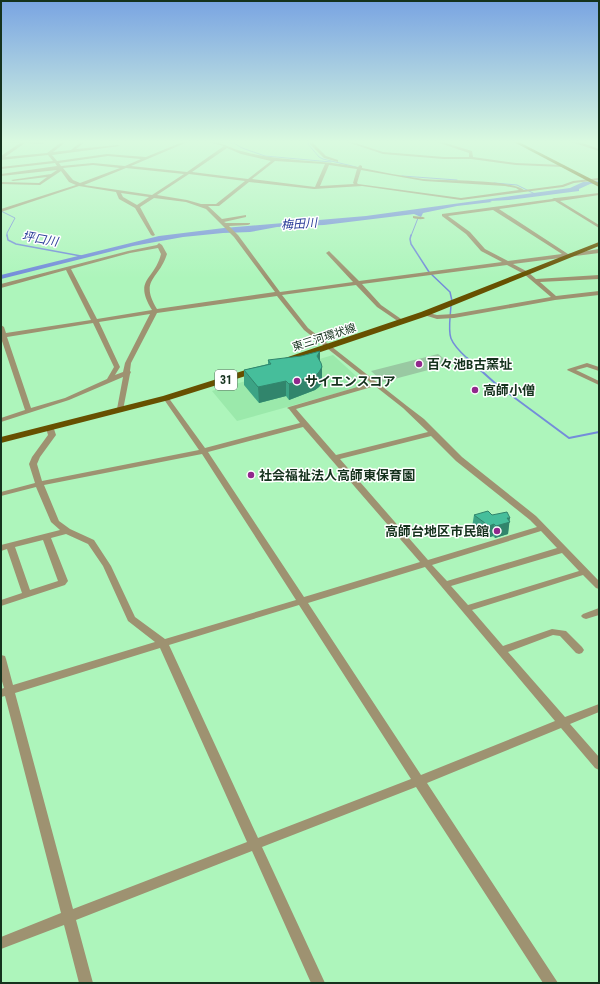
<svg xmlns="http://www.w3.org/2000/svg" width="600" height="984" font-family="'Roboto Condensed','Noto Sans JP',sans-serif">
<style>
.built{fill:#9be9ab}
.green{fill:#99c9a2}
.water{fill:#748cda}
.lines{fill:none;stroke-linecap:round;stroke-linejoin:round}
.stream-far2{stroke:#748cda;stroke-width:1}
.stream-far1{stroke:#748cda;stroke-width:1.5}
.stream{stroke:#748cda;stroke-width:2}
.minor{fill:#9e9271;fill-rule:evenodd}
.major{fill:#675000;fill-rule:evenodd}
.wall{fill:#3ca385}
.shaded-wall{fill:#31856c}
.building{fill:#46be9b;stroke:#31856c}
.poi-dot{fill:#91288c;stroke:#fff;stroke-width:1.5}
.labels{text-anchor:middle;stroke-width:3;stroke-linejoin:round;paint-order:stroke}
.far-street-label{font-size:11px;fill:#15321d;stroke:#fff}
.far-water-label{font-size:12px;font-style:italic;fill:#2c3e99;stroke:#fff}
.shield{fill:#fff;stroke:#5b7061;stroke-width:1}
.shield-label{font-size:12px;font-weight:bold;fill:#15321d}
.poi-label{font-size:13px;font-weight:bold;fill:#15321d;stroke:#fff;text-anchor:start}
</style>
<rect width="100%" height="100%" fill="#adf5bb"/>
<!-- built -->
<polygon class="built" points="333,355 366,385 237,421 212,391"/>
<!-- green -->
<polygon class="green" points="438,354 451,364 383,382 371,371"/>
<!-- water -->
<polygon class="water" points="599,181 599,183 590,184 579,189 579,191 509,200 490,201 492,202 457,206 423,213 421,217 414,214 324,225 277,227 250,232 223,233 183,237 133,246 1,279 1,275 159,236 224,228 366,216 570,188 583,182"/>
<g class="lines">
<!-- stream-far2 -->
<g class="stream-far2">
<polyline points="212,141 234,143 242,148 265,156 331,162"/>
<polyline points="309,141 308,144 319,157 323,159 356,167"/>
<polyline points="402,176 457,180"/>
<polyline points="494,183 517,185 535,194"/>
<polyline points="1,211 15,218 7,233 7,236"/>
<polyline points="411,236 418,218"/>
</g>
<!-- stream-far1 -->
<g class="stream-far1">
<polyline points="7,235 8,240 16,244 81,256"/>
<polyline points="411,235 410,239 411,244 429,272 450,292 452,301"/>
<path d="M451,305C449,335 445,338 468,359"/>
</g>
<!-- stream -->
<polyline class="stream" points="467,358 496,384 569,438 599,432"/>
<!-- minor -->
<g class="minor">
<path d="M1,141H24L44,143L42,144L25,143L5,157L47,153L63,141H67L53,152L71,150L82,141H86L76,149L118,145L120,146L52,155L57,161L107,154L146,157L185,141H190L131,166L187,172L224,146L204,141C219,140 231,149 245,152C282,162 320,159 358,167L360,165L362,166V168C382,172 402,176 423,179C444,181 509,179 524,190L562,185L573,181L599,178V180L574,183L563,187L461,200L362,186L314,189L249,182L219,206H208L222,219L246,215V217L224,222L226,223H250V224L248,225L229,226L238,235L280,292L353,282L327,254L326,253L329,251L359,281L502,262L481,251L466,234L442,216V214L552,199L554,198H556L599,193V195L560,201L599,225V228L555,201L499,209L568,254L599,249V253L513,264L528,272L536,279L599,275V279L540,282L556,296L599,291V295L555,300L454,318L437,319L421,314L424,312L437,315L454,314L551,297L524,274L507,265L362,284L381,305L404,321V323L402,324L377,307L356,285L282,295L308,328L407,406L424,419L462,457L536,516L599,581V589L596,588L583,575L472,610L503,646L552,629L566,631L582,647L584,650L582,653L579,654L576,653L560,636L553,635L508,652L565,717L599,704V712L570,724L599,757V770L595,768L561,728L427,783L558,983H543L416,787L262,847L325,983H311L252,851L76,920L93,983H79L64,925L1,949V937L61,913L5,696L1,697V689L4,688L1,678V655L5,656L6,659L13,685L155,642L128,621L103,566L88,544L66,534L51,538L68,581L65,585L1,606V600L22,593L7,549L1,551V545L60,530L51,522L36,487L1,496V492L35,483L29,464L32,457L48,435L46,428L47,426H53L56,435L40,457L37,464L42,481L199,450L163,398L164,397H168L205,448L300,423L289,409L287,408L289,407L371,383L304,330L277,296L157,313L131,363L130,371L131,372L130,374L123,410L121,411L117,409L123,377L69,400L1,422V418L25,410L1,338V325L4,327L6,333L91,320L66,270L1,288V284L128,251L157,245L159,243L162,245L167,254C159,280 139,279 157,309L275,292L234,237L206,209L186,202L154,198L140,207L155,235L153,236L151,235L135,208L119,199L116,192L79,186L1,212V209L76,185L69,182L61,171L40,185L1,184V182L39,183L47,177L13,181L11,180L51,174L57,170L1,176V174L57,166L55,163L1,169V167L53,161L48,155L1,160V156L20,143L1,142ZM227,148L241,154L271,161L248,179L192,172ZM108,156L141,159L125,166L93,163L61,166L59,163ZM275,161L325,164L315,187L252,179ZM93,165L120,168L80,183L73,180L63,168ZM329,165L357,169L353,183L354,184L320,186ZM126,168L184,174L152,195L84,185ZM361,170L424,181L505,186L516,188L519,190L461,198L358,184L357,183ZM189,174L245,181L216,204H201L187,200L157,195ZM121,193L149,197L137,205L123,197ZM493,210L562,254L508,261L485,249L470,232L448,216ZM158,248L161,254C154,281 133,279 152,310L97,319L71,269L130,253ZM150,314L125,363L123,372L115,375L120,367L99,322ZM93,323L114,367L107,379L65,398L31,408L7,337ZM375,386L403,408L428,432L336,455L296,409ZM303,427L420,562L304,597L208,452ZM431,436L456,461L530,520L537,527L428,560L340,459ZM202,454L296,600L165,639L135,617L111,566L94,540L70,529L59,521L44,485ZM541,531L557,548L447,581L432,565ZM43,540L58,581L30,590L15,547ZM562,553L579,571L468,605L451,586ZM425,567L555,721L421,775L308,603ZM299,605L411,779L258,838L169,645ZM160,648L247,842L73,909L15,693Z"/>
<polygon points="311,141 315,141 313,143 326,156 338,160 338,162 324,158 310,144"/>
<polygon points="344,141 349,141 383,152 444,157 469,157 469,153 434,141 439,141 472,151 473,157 516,163 563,165 565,166 563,167 516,165 471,159 444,159 383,154"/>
<polygon points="568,141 580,142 599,149 599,151"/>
<path d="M413,216L423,217L425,218C423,220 417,219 413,218Z"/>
<polygon points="587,363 599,367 599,371 587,367 576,370 599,381 599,385 567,370 568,369"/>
<polygon points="599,608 599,615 586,619 583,618 581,616 583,614"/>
</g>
<!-- major -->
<g class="major">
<polygon points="512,141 517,141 599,183 599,187"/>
<polygon points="599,242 599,246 427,316 291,362 288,362 284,360 285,358 421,312"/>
<polygon points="252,368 258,368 259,370 258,372 169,400 1,443 1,437 163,396"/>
</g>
</g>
<!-- wall -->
<g class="wall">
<polygon points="268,360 320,361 322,367 322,383 319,387 315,390 289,400 286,396 259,403 244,385 244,370 268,364"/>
<polygon points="474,515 492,515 509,521 508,534 495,538 493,536 487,538 472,527"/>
</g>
<!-- shaded-wall -->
<g class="shaded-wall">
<polygon points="320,351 320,366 317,356"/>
<polygon points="322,367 322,383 319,387 315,390 289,400 289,384"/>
<polygon points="286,381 286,396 259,403 258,387"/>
<polygon points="507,518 510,518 508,534 495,538 496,526"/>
<polygon points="494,524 493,536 487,538 489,526"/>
</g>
<!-- building -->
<g class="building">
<polygon points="320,351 317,356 321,363 322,367 319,372 316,375 289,384 286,381 258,387 244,370 271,364 268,360 301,356"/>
<polygon points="488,511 492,515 507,512 510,518 507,518 510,522 496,526 494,524 489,526 474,515"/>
</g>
<!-- sky -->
<linearGradient id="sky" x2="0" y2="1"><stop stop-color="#79a4e2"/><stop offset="0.51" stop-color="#dafae0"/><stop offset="1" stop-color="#dafae0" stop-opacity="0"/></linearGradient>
<rect width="600" height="278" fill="url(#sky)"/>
<!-- markers -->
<g class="poi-dot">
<circle cx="419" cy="364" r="4"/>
<circle cx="297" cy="381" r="4"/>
<circle cx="475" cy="390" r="4"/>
<circle cx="251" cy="475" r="4"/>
<circle cx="497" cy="531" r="4"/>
</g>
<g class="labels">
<!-- far-street labels -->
<g class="far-street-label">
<text transform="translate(324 337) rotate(-18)" y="4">東三河環状線</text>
</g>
<!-- far-water labels -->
<g class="far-water-label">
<text transform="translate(299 224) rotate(-4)" y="4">梅田川</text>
<text transform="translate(40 239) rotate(10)" y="4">坪口川</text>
</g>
<!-- shield labels -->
<rect class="shield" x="215" y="370" width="22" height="20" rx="3"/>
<g class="shield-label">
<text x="226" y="384">31</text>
</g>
<!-- poi labels -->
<g class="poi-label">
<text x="427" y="369">百々池B古窯址</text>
<text x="305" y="386">サイエンスコア</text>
<text x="483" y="395">高師小僧</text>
<text x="259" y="480">社会福祉法人高師東保育園</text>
<text x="489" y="536" text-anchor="end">高師台地区市民館</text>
</g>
</g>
<!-- border -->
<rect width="600" height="984" fill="none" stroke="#15321d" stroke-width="4"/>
</svg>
